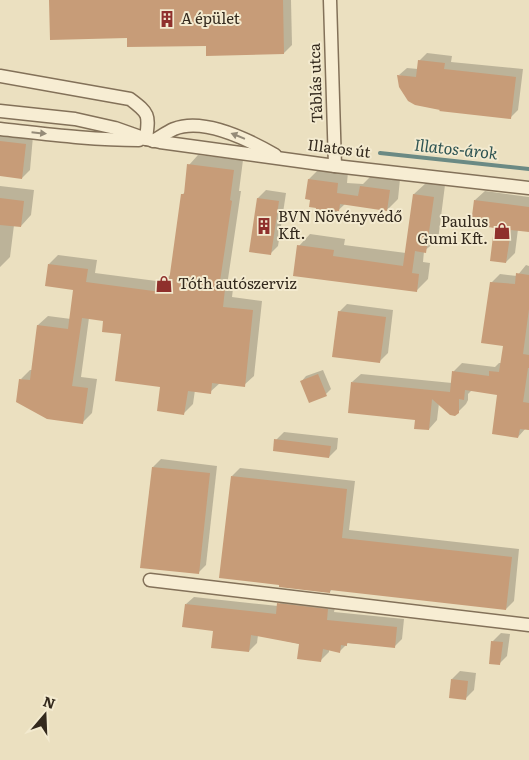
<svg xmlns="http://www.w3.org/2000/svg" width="529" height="760" font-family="Literata,serif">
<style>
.shadow{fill:#0003}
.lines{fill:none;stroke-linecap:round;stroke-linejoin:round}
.stream{stroke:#6b8a84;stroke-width:4}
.building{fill:#c79c78}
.minor-casing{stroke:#837159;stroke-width:15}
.minor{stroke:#f7edd3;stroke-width:12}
.oneway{fill:#958b78}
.labels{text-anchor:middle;stroke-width:4;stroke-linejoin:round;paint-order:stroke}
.poi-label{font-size:15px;fill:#33291d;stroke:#f3eacf;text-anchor:start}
.street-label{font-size:15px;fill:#33291d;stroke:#f3eacf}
.water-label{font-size:16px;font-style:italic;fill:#2d5352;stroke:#f3eacf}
</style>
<rect width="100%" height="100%" fill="#ebe0c0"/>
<!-- shadow -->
<g class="shadow">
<polygon points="51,0 291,0 292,45 284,53 128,37"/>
<polygon points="427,53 452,56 451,62 523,69 518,110 510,118 399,75 407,68 418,69 419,61"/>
<polygon points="0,132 33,136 30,170 22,178 0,175"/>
<polygon points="198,155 243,160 239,191 241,191 228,279 234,280 232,297 262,301 254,376 244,385 220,383 210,392 195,390 193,404 184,413 161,386 123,333 104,320 89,318 81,377 97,379 92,413 82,423 21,379 30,370 32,370 38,325 48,316 71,319 75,289 49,264 58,255 97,260 95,273 164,282 171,274 183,194 186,191 189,165"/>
<polygon points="320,168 348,172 347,183 363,184 372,175 400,179 398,199 387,210 345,204 331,217 318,207 309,179"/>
<polygon points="426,183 445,185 438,240 424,251 423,262 430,263 428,279 416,291 299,246 310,234 345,239 344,245 406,253 414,194"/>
<polygon points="0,186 34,190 31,215 21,226 14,225 10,257 0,267"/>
<polygon points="266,190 286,193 278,246 270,254 258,198"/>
<polygon points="485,191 529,197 529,231 518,229 515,253 506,262 496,226 475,200"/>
<polygon points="526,265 529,266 529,429 526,428 518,437 499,393 472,390 468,394 468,400 466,404 457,413 439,403 437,420 429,429 416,419 352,382 361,374 452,383 454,371 462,363 495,367 499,363 502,363 504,345 491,283 500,274 517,276"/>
<polygon points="347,304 393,310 388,353 380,361 339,312"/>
<polygon points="323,370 331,389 326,394 301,382 306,376"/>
<polygon points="284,432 338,438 337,449 329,457 276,440"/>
<polygon points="161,459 217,466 206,565 198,573 153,467"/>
<polygon points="240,468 355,481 349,530 519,549 514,601 506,609 332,589 330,592 232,476"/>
<polygon points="286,596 336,602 334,612 404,619 402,639 394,647 348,643 340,651 329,649 329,652 321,660 300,644 258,635 257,643 249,651 215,630 186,604 194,597 278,606"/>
<polygon points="501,633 510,634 507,656 499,664 493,641"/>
<polygon points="460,671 476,673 474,690 466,698 452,679"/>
</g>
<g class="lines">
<!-- stream -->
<polyline class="stream" points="380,153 529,169"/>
</g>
<!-- building -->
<g class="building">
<polygon points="49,0 283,0 284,54 206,56 206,46 127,47 127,38 50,40"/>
<polygon points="418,60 445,63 444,69 516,77 511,119 439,111 440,110 415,105 408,101 399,87 397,75 416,77"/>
<polygon points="0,141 26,144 22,179 0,176"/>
<polygon points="187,164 234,170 230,200 232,201 219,288 225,289 223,307 253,310 245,387 212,383 211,394 188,391 184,415 157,411 160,387 115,381 121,334 102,332 103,321 82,318 72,386 88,388 83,424 47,419 16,402 19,379 30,380 37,325 68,329 73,290 45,286 48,264 88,269 86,282 161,292 163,281 169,281 181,194 184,194"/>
<polygon points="308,179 338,183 337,193 358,196 360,186 390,190 387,211 340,204 339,211 332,211 331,218 315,216 316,208 309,207 310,200 305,199"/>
<polygon points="413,194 434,197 426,253 415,251 412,273 419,274 417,292 293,276 297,245 334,250 333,256 403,266"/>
<polygon points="0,198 24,201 21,227 0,225"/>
<polygon points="257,198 279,201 271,255 249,252"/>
<polygon points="474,200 529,207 529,232 511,230 506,263 490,261 494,228 471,224"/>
<polygon points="516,273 529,275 529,309 523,354 529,355 529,368 528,368 523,402 529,403 529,430 520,429 518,438 492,434 497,395 465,390 464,400 459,399 459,413 455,416 450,415 432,399 429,430 414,429 415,420 348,413 351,382 450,392 452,371 489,376 489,371 499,372 503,346 481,343 490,282 515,284"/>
<polygon points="338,311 386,317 380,363 332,357"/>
<polygon points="318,374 327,396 309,403 300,381"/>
<polygon points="274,439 331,446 329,458 273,451"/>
<polygon points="152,467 210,473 199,574 140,568"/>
<polygon points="231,476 347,489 342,538 512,557 506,610 330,590 330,593 279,587 279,585 219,578"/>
<polygon points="277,603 328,609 327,620 397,627 395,648 347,643 347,646 341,645 340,653 323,649 321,662 297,659 299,644 251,635 249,652 211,648 213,631 182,627 185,604 276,614"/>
<polygon points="491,641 503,642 500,665 489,664"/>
<polygon points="451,679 468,681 466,700 449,698"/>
</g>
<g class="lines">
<!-- minor casing -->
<g class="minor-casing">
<g id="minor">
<polyline points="330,0 335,166"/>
<path d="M0,76L130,99C150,114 149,115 146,139"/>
<polyline points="0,111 75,119 115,128 146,139 160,142 335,166 529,188"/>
<path d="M0,129C46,134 92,140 139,140"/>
<path d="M153,141C160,137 167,132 174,129C204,117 249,140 275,155"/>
<polyline points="150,580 529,625"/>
</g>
</g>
<!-- minor -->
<use href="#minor" class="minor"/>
</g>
<!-- one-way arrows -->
<defs><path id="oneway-solid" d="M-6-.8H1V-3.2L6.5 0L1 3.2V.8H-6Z" transform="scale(1.25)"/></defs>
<g class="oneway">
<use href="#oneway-solid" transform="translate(39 133) rotate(6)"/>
<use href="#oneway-solid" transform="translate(238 136) rotate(-158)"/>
</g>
<!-- icons -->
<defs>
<g id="building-bare" transform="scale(1.35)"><path d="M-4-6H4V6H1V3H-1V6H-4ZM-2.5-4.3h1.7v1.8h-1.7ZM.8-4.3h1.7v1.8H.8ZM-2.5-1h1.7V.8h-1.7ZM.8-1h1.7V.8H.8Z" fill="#8f302c" stroke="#f3eacf" stroke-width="2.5" paint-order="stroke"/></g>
<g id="shop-bare" transform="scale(1.35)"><path d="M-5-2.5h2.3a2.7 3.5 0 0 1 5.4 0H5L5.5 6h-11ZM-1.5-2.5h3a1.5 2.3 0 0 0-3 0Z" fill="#8f302c" stroke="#f3eacf" stroke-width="2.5" paint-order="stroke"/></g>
</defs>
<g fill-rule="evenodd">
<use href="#building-bare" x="167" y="19"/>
<use href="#building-bare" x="264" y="226"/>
<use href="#shop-bare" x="502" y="231"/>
<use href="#shop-bare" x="164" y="284"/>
</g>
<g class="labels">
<!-- poi labels -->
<g class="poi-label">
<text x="181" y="24">A épület</text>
<text x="278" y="222">BVN Növényvédő<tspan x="278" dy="17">Kft.</tspan></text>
<text x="488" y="227" text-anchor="end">Paulus<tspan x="488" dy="17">Gumi Kft.</tspan></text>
<text x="178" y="289">Tóth autószerviz</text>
</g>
<!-- street labels -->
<g class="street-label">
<text transform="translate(316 83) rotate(-92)" y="5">Táblás utca</text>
<text transform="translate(339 149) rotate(7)" y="5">Illatos út</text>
</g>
<!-- water labels -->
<g class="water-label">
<text transform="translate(456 149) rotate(6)" y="6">Illatos-árok</text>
</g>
</g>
<!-- north arrow -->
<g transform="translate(45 715) rotate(19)" stroke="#f3eacf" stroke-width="4" paint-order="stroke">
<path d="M0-4L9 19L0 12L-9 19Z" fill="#33291d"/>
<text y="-8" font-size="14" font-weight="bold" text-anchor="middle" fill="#33291d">N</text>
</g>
</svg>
